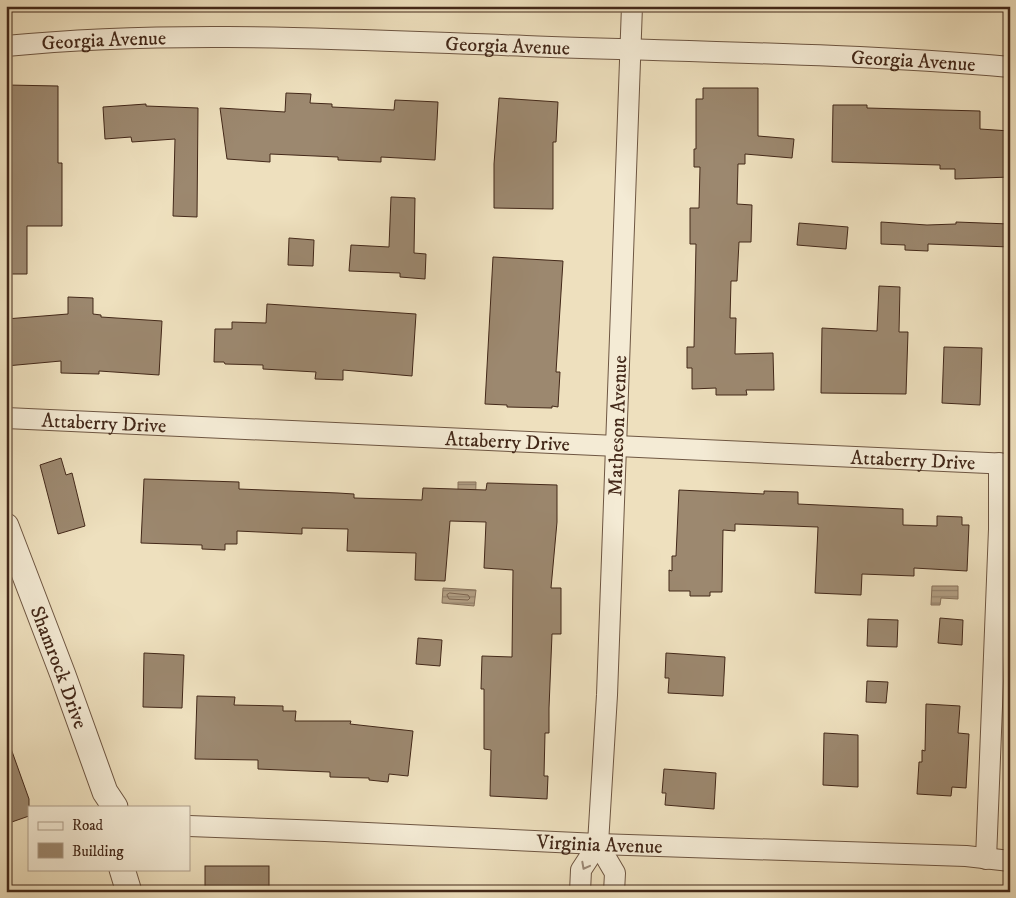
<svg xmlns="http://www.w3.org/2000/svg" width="1016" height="898" font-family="'IM FELL DW Pica',serif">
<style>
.water{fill:url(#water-rules);stroke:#87715a}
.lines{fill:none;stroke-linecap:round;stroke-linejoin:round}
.shore{stroke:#7c6450;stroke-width:1}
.building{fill:#9c886f;stroke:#432819}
.minor-casing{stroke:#6e5642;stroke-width:22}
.tertiary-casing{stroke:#6e5642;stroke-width:27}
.minor{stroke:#f4ebd5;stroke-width:20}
.tertiary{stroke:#f4ebd5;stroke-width:25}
.oneway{stroke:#9c8a77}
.labels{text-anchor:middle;stroke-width:4.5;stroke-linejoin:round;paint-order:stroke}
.street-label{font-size:20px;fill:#432819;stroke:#f4ebd5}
</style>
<defs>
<pattern id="water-rules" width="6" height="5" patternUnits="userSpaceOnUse" patternTransform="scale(1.25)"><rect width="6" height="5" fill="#b4a186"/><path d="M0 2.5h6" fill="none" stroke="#94836d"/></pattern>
</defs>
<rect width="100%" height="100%" fill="#eee0be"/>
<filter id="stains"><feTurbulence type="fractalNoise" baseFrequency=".004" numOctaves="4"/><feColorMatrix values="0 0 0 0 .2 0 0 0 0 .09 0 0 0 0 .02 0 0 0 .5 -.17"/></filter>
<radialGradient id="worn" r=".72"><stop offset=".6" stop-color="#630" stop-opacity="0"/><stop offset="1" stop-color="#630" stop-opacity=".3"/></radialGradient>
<!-- water -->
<g class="water">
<polygon points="458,482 476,482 475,517 458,517"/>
<polygon points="932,586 958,586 958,599 941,598 940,605 931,605"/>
<polygon points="443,588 476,590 474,606 442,603"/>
</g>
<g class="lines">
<!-- shore -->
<polygon class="shore" points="450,593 468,595 470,598 468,600 449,599 447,595"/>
</g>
<!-- building -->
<g class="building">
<polygon points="7,85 58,86 58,163 62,163 62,226 27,226 27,274 6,274 6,246 9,246"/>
<polygon points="703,88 758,88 758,136 794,139 792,158 745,154 745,164 738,164 737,204 752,205 751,242 739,242 737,281 731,281 730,318 736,318 735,354 773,353 774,390 746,390 747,395 716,395 716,388 692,389 692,368 687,368 687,347 694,347 696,244 690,244 690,208 699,208 700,167 694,167 694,149 696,149 696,99 703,99"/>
<polygon points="286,93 311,94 310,103 332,104 332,107 394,110 395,100 438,102 435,160 381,157 381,162 338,160 338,157 270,154 270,162 227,159 220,108 285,112"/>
<polygon points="499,98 558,102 556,142 553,142 553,209 494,208 494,164"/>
<polygon points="146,104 146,106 198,108 197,217 173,216 175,139 132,142 131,137 105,139 103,107"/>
<polygon points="833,105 867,105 867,108 980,111 980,129 1010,131 1010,177 955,179 955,169 940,169 940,165 832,162"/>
<polygon points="391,197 415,198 414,253 426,254 425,279 400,277 400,273 349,271 351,245 389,247"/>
<polygon points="881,222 927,225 956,224 956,222 1010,224 1010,247 928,244 928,251 905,250 905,245 881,244"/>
<polygon points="799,223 848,227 846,249 797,245"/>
<polygon points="289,238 314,240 313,266 288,265"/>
<polygon points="493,257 563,261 556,372 560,372 558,407 552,406 552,408 507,407 507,405 485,404"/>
<polygon points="879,286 900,287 899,332 908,332 906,394 821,393 822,328 877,331"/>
<polygon points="68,297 93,298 93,314 101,315 101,317 162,321 159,375 99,371 99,374 61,373 61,361 6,366 6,319 68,314"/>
<polygon points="267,304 416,314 412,376 343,370 343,380 315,379 316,372 263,369 263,365 225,364 224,362 214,362 215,329 232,329 232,322 266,323"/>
<polygon points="944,347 982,348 980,405 942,403"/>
<polygon points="61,458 66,475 72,473 85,526 58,534 40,465"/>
<polygon points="144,479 239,482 239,489 338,493 354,494 354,498 422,500 423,488 486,490 487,483 557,485 557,522 551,588 561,588 561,634 552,634 549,708 549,733 545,733 544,776 548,776 547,799 490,796 491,750 484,749 484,689 481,689 482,656 512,657 513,570 484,568 486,522 450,521 445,581 415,580 416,553 347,551 348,529 302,528 302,534 237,531 237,544 225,544 225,550 202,549 202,545 141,543"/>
<polygon points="679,490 764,494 764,491 798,492 798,504 903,509 903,525 937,526 937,516 962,517 962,525 969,525 967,571 914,568 914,576 862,574 861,595 815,593 818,527 735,524 735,531 723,530 722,592 710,592 710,596 690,596 690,591 669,591 669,570 672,571 672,556 676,556"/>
<polygon points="940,618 963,620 962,645 938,643"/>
<polygon points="868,619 898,620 897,647 867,646"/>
<polygon points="418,638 442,640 440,666 416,664"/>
<polygon points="144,653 184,655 182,708 143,707"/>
<polygon points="666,653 725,657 723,696 668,693 669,678 665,678"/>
<polygon points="867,681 888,682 886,703 866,702"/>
<polygon points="197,696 235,697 234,705 283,706 283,711 296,711 295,721 351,721 350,724 413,731 408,776 389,774 388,782 369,780 369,778 330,777 330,772 258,769 258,760 195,759"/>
<polygon points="926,704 960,706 958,733 969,734 966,788 952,787 951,796 917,794 919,762 922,762 922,750 925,751"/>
<polygon points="824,733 858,735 858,787 823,785"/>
<polygon points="9,743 29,799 29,816 6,824 6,744"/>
<polygon points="664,769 716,773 714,809 665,805 666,793 662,793"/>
<rect x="205" y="866" width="64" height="26"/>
</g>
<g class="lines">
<!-- minor casing -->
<g class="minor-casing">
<g id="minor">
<path id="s1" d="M6,46C178,29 354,40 526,46C687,52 849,53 1010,67"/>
<path id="s2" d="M6,418L1010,464"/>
<path id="s3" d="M189,826L325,831L598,844L966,856L1010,861"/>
<polyline points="598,844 615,873 614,892"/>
<polyline points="986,859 999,529 999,463"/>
<path id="s4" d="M580,892L581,870L598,844L607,695L632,6"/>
</g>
</g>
<!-- tertiary casing -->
<g class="tertiary-casing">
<g id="tertiary">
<path id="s5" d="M6,526L63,675L105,792L115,807"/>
<polyline points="122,869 129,892"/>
</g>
</g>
<!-- minor -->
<use href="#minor" class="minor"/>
<!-- tertiary -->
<use href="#tertiary" class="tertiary"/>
</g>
<!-- one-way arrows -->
<defs><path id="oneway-chevron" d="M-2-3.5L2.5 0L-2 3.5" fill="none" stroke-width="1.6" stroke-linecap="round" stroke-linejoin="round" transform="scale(1.25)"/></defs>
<use class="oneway" href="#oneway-chevron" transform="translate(585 866) rotate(118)"/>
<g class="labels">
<!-- street labels -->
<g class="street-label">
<text dy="7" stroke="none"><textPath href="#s1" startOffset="98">Georgia Avenue</textPath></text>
<text dy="7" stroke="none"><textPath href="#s1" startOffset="502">Georgia Avenue</textPath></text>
<text dy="7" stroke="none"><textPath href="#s1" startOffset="908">Georgia Avenue</textPath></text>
<text dy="7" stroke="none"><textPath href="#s2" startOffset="98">Attaberry Drive</textPath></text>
<text dy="7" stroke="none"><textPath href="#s4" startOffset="472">Matheson Avenue</textPath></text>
<text dy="7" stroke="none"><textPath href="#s2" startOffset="502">Attaberry Drive</textPath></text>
<text dy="7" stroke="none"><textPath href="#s2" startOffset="908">Attaberry Drive</textPath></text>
<text dy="7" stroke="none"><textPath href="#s5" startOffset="151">Shamrock Drive</textPath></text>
<text dy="7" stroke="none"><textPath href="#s3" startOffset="411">Virginia Avenue</textPath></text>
</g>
</g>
<!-- margin -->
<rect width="1016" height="898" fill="none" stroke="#eee0be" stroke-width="25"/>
<rect x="8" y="8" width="1001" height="883" fill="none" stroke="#432819" stroke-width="2.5"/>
<rect x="12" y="12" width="991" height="873" fill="none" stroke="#432819"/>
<!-- legend -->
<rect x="28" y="806" width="162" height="65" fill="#f4ebd5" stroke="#ad9d8a"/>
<rect x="38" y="822" width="25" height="8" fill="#f4ebd5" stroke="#ad9d8a"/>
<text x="72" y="830" font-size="15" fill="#432819">Road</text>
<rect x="38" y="843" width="25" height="15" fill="#9c886f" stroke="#ad9d8a"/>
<text x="72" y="856" font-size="15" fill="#432819">Building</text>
<rect width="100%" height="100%" filter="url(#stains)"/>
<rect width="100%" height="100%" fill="url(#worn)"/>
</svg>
